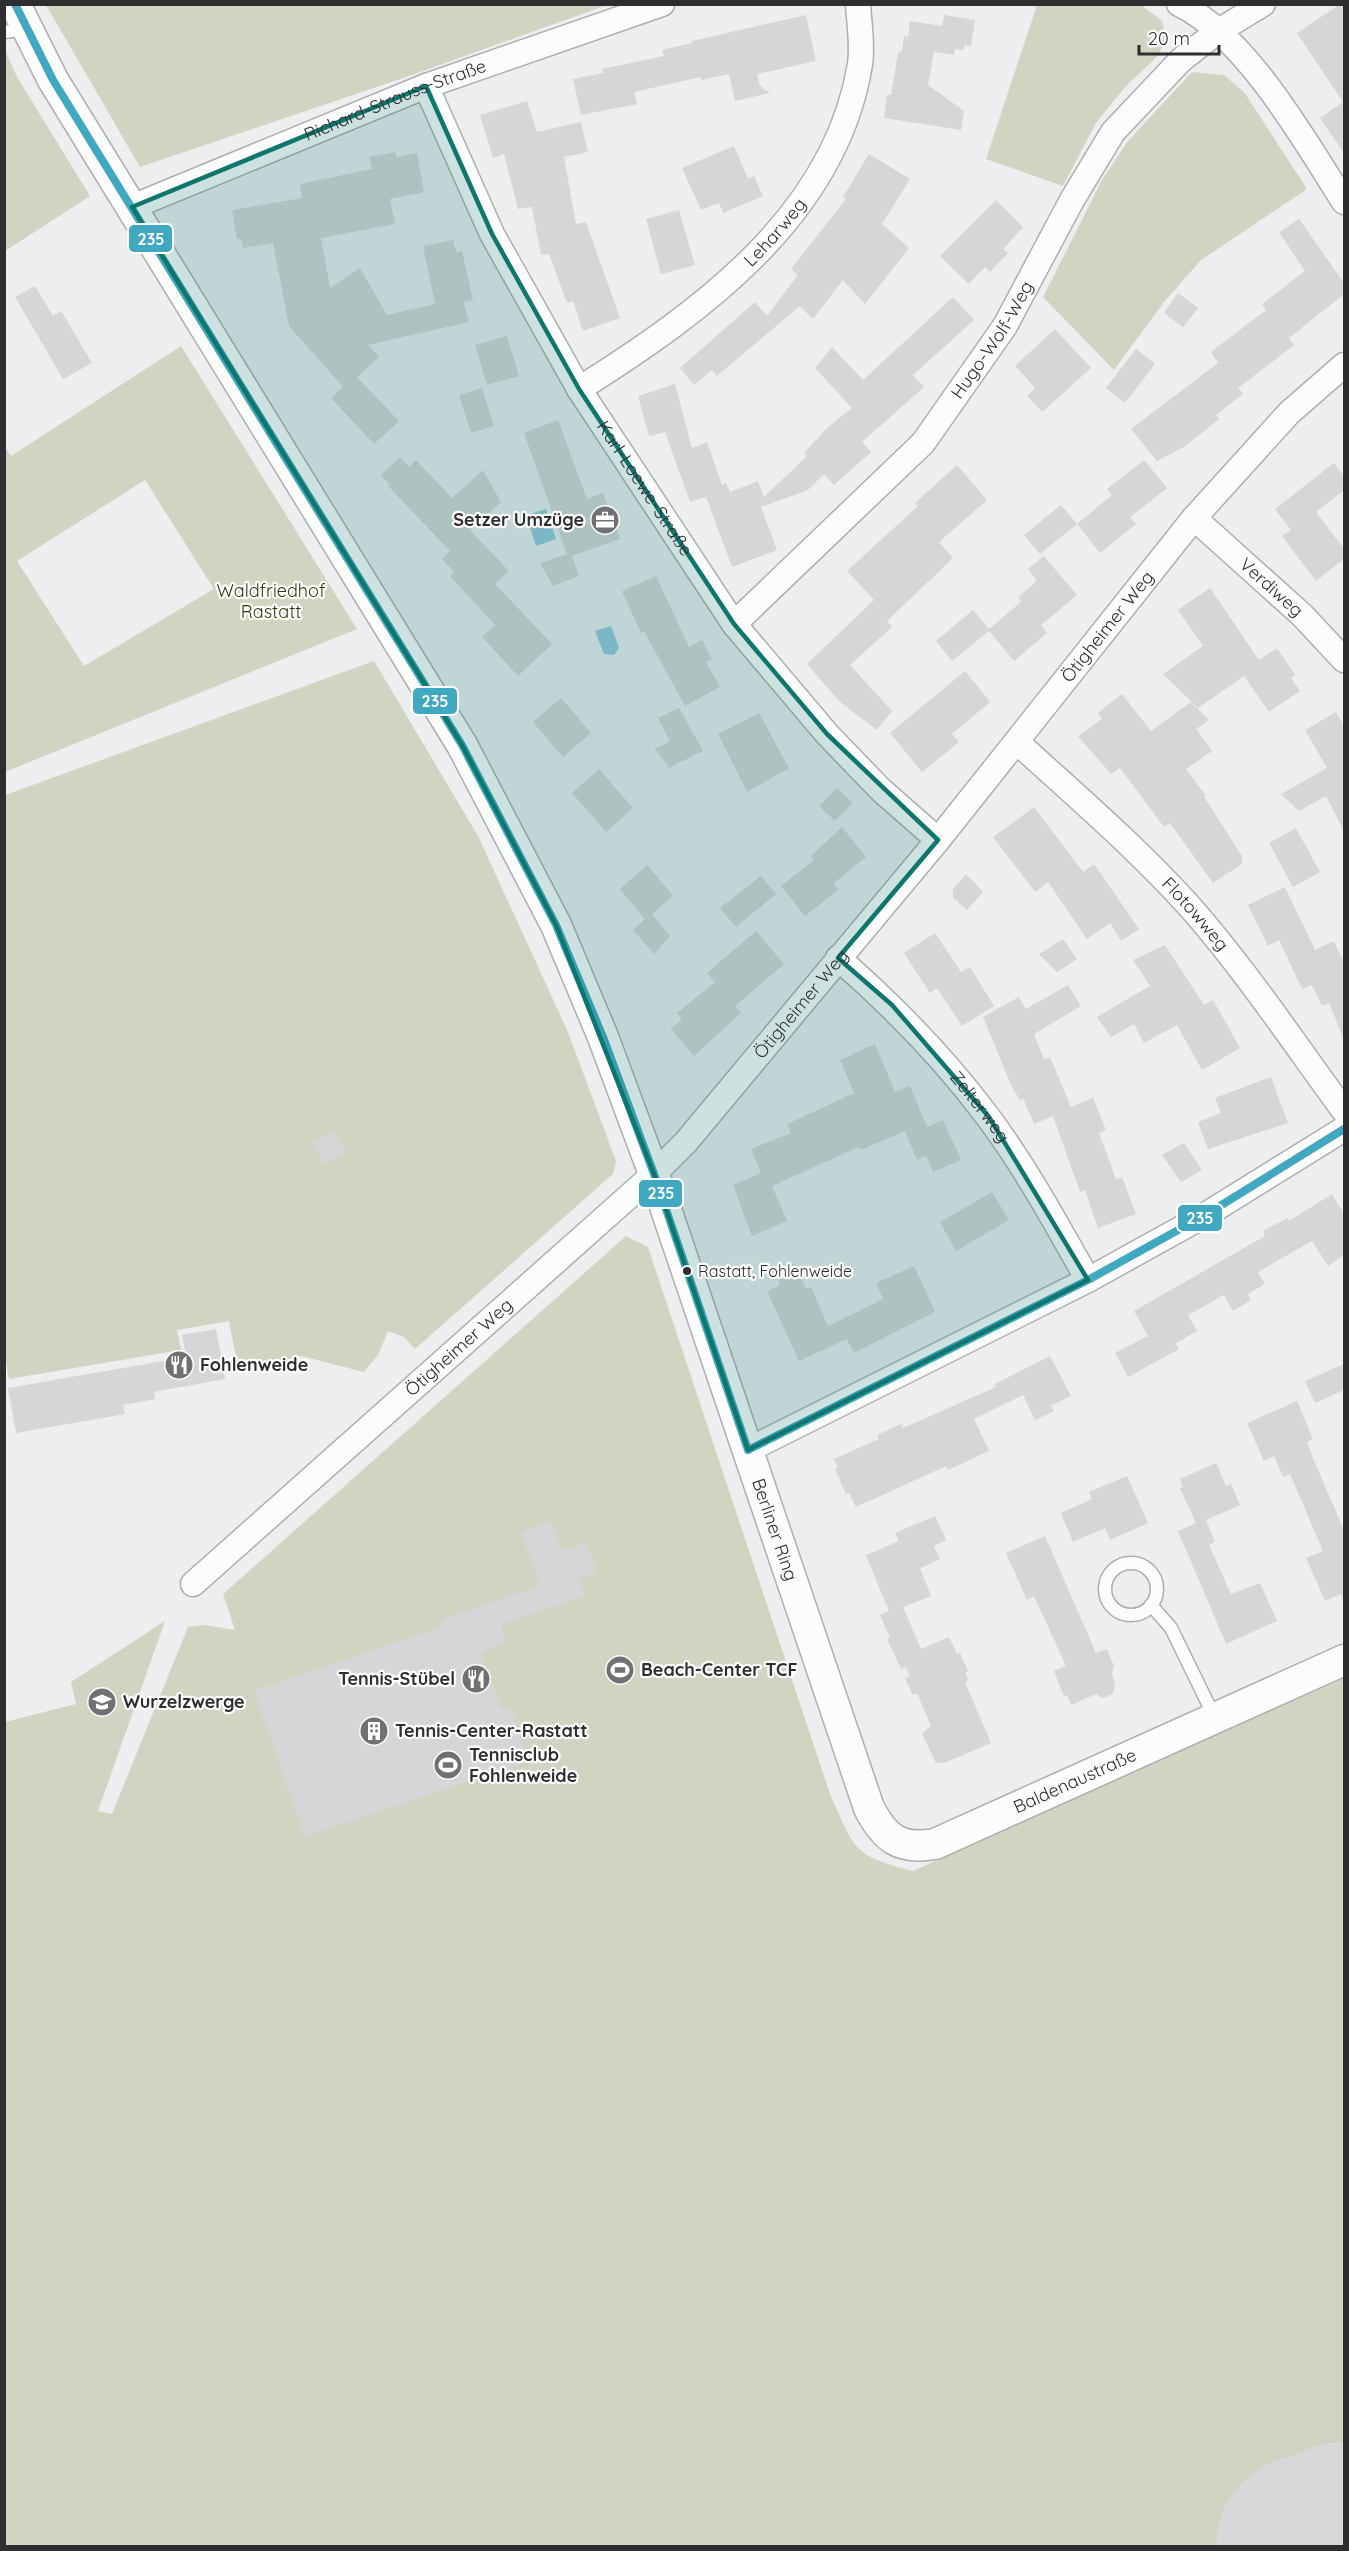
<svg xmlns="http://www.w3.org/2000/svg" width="1349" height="2551" font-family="Quicksand,sans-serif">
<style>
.green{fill:#cfd5c0;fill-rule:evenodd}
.water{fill:#96c7dd}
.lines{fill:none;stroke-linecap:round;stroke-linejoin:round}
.runway{stroke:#d7d8d9;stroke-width:180}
.building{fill:#d5d6d7}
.service-casing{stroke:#adaeaf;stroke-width:15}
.minor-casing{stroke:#adaeaf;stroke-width:27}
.tertiary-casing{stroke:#adaeaf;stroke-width:33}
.service{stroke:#fcfcfd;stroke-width:12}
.minor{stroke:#fcfcfd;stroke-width:24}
.tertiary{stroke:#fcfcfd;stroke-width:30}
.bus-1-casing{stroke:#fff;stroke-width:12}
.bus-1{stroke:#41a8c1;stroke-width:8}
.marked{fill:#0f766e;fill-opacity:0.2;stroke:#0f766e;stroke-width:4.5;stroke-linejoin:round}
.bus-dot{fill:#2e2e30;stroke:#fff;stroke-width:2}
.labels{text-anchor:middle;stroke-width:4.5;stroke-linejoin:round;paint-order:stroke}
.bus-label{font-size:16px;fill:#2e2e30;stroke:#fff;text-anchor:start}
.street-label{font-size:18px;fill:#2e2e30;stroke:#fff}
.poi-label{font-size:18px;font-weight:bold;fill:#2e2e30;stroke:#fff;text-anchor:start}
.park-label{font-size:18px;fill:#303a0b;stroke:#fff}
.line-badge{stroke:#fff;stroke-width:2}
.badge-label{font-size:16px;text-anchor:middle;font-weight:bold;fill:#fff}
</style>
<rect width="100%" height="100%" fill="#edeef0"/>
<!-- green -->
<g class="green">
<polygon points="46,5 607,5 412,75 140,167"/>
<polygon points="1037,5 1141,5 1162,21 1166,38 1158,56 1126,86 1096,123 1063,186 986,159"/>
<polygon points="5,50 17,77 90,196 5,251"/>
<polygon points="1192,72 1224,75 1244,92 1307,189 1201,260 1164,302 1114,370 1043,297 1102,180 1128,141"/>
<path d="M181,346L357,629L5,772V447L11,456ZM145,480L214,589L84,666L17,561Z"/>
<polygon points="374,661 478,836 568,1032 616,1161 613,1174 415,1349 404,1337 388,1331 378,1355 364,1372 301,1356 239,1372 229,1321 177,1330 181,1350 9,1379 5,1355 5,795"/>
<path d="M626,1236L648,1247L830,1794C855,1849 851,1855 913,1871L1344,1678V2546H5V1722L76,1704L71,1682L165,1621L98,1811L112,1814L188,1627L204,1625L235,1630L223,1594Z"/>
</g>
<!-- water -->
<g class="water">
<polygon points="546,509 556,539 536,546 526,515"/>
<polygon points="611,626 619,648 614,655 604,654 595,631"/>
</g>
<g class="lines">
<!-- runway -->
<polyline class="runway" points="1306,2546 1344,2532"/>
</g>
<!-- building -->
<g class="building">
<polygon points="1340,4 1344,4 1344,153 1320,118 1343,102 1297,33"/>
<polygon points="806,15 816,61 757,74 760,86 770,93 735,101 729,74 701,80 701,77 634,92 637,104 581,115 573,79 603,73 602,69 664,56 662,50 692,43 692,41"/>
<polygon points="944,15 975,20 971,46 964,45 964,50 955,49 954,55 934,52 928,85 964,111 961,130 884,118 887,95 891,95 898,53 902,50 904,36 908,37 910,21 942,26"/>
<polygon points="527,101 537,132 581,122 588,152 564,157 576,224 586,222 620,318 583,331 573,301 567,303 549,254 541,255 532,207 518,209 504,154 493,158 480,115"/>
<polygon points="734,146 748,179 754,176 763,196 723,213 719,203 701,210 682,168"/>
<polygon points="395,152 397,157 417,153 424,192 390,199 395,224 321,238 330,288 360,268 387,315 435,304 423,246 453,240 456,252 462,251 473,300 463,302 469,322 368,345 379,357 357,377 399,421 374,444 331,398 343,387 289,326 273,243 243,248 241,239 237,239 232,210 302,198 300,184 372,169 369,157"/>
<polygon points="869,154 910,179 882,224 909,248 865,304 843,280 813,319 800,306 717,376 712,370 694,385 680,368 755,302 767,316 798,275 791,269 846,199 843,197"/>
<polygon points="996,200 1023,227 1003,249 1008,253 990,272 985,267 969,284 940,256"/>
<polygon points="679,210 695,265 661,274 646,219"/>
<polygon points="1299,219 1344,283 1344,294 1289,338 1294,345 1238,388 1243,394 1216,415 1219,419 1184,447 1157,461 1131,429 1218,363 1211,352 1266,310 1262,304 1305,271 1279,232"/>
<polygon points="35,286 53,316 61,311 92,363 63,379 15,297"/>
<polygon points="1178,293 1198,308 1183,327 1164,313"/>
<polygon points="953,297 974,320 913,375 924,387 862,442 871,452 834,485 824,474 808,490 761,507 777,550 732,567 706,497 690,502 665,432 649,436 638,396 675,384 692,448 707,442 722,485 726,483 730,492 758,481 764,497 807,456 804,453 828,427 852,408 815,368 832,347 863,380"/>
<polygon points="1055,329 1091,368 1042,412 1027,396 1035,388 1015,366"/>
<polygon points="507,336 519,376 487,385 475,345"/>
<polygon points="1136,349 1155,364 1125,403 1106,388"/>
<polygon points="482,388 494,426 471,433 459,395"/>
<polygon points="558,420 587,499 603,493 620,539 572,556 579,576 553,586 540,563 567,554 524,433"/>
<polygon points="400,457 409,467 416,460 452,498 483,470 501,502 470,530 509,571 495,584 552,644 518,676 482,637 495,625 450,576 454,572 442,559 450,551 388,486 390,485 381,475"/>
<polygon points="1144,460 1167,488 1130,517 1136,524 1100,553 1077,524 1112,495 1107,489"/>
<polygon points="1334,463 1344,476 1344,490 1316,512 1344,549 1344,559 1316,581 1282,536 1291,530 1275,509"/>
<polygon points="957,465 987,500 939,542 953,558 887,621 892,627 850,665 892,711 877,730 840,702 807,664 874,600 847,571 918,506 915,503"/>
<polygon points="1061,505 1077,524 1040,554 1024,535"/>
<polygon points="1044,556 1077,595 1041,625 1047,633 1014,661 989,631 952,661 936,641 973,610 989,629 1021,602 1018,597 1037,581 1028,569"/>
<polygon points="656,576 689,647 702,640 712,659 706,662 720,687 685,706 644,631 641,633 622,591"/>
<polygon points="1210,588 1259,660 1277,648 1295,675 1291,678 1300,691 1269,712 1244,676 1198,708 1163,674 1203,646 1178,610"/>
<polygon points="965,671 990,702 952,734 959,742 922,772 890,733"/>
<polygon points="1122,694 1151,731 1191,702 1209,720 1196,729 1212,751 1186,769 1206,796 1204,797 1242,856 1242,864 1213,883 1170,823 1164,827 1120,768 1111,774 1078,736 1102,719 1098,713"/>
<polygon points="561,698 591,733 563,757 533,722"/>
<polygon points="679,708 703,751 669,768 655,749 670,741 658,718"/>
<polygon points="1336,712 1344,726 1344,831 1326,796 1299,811 1281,794 1327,768 1305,730"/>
<polygon points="759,713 789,768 747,792 718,734"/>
<polygon points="599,769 633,808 606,832 572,793"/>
<polygon points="837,788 853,803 835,821 819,806"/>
<polygon points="1034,807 1083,872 1094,864 1139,929 1121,941 1110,923 1087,939 1048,882 1035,892 993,837"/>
<polygon points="842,827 866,857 834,883 838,890 805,916 781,886 814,860 811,856"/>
<polygon points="1296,828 1320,872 1293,887 1269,843"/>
<polygon points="647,865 673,896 652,914 670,936 654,954 633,930 645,919 620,889"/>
<polygon points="966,874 983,892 967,910 953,898 953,889"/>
<polygon points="761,876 776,894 736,927 720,908"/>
<polygon points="1285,887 1315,950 1334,941 1344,963 1344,1040 1329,1003 1322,1006 1312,985 1302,989 1279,940 1268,946 1248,905"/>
<polygon points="756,931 784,964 735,1006 741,1013 694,1056 671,1029 682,1019 677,1013 715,982 707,973"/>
<polygon points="935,933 961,972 970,967 994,1006 962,1026 937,988 930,993 904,953"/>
<polygon points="1063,939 1077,959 1057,972 1039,954"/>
<polygon points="1165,945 1204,1005 1213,1000 1240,1048 1202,1070 1177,1025 1144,1043 1134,1024 1111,1037 1097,1017 1150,986 1133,960"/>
<polygon points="1068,985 1081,1006 1034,1034 1044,1059 1050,1057 1071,1107 1093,1098 1106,1130 1099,1133 1116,1179 1122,1177 1136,1214 1098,1228 1085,1190 1080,1192 1053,1116 1034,1124 1023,1098 1020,1100 1012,1087 983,1017 1019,997 1026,1009"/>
<polygon points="875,1044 895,1092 910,1086 927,1127 943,1120 961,1160 933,1172 926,1156 917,1160 905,1131 861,1150 859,1147 772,1186 787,1221 752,1236 733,1185 761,1173 751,1149 791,1133 787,1124 854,1093 840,1060"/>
<polygon points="1271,1077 1288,1123 1208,1149 1198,1122 1221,1113 1215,1098"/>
<polygon points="334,1131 346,1152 325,1164 313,1143"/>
<polygon points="1184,1143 1202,1170 1181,1182 1162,1155"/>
<polygon points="992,1192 1009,1220 956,1251 940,1222"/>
<polygon points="1332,1194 1344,1214 1344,1255 1328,1266 1312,1241 1258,1272 1265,1284 1248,1294 1251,1300 1233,1311 1224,1295 1188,1315 1197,1331 1176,1343 1179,1349 1128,1377 1115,1353 1148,1336 1134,1311 1265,1236 1263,1231 1288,1218 1289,1221"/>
<polygon points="795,1263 806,1289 811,1287 828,1326 883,1299 876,1283 914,1266 935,1312 854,1353 847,1339 799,1361 767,1291 780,1285 775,1272"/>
<polygon points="216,1329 225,1379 154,1392 155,1399 123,1405 125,1414 16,1433 8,1388 186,1357 182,1335"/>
<polygon points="1050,1356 1071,1396 1051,1406 1054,1411 1035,1420 1023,1395 974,1419 989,1451 948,1470 946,1466 856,1507 849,1493 846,1494 835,1469 838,1468 834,1459 879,1439 877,1435 901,1424 903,1428 996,1387 995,1384"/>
<polygon points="1344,1364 1344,1390 1315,1403 1305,1381"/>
<polygon points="1297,1401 1313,1439 1307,1442 1315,1463 1344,1530 1344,1602 1341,1594 1325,1601 1306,1558 1323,1551 1290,1474 1283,1477 1274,1456 1264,1461 1247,1423"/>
<polygon points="1216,1463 1226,1486 1231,1484 1240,1505 1206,1520 1215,1542 1209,1545 1231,1594 1260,1583 1277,1621 1226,1644 1178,1531 1196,1523 1180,1488 1183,1487 1180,1479"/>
<polygon points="1127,1476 1148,1523 1110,1540 1105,1528 1073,1542 1061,1513 1092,1499 1089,1492"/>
<polygon points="935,1516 946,1540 934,1546 940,1559 920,1568 931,1596 903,1607 921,1649 949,1637 957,1654 960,1653 968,1671 965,1673 968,1680 965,1682 991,1743 947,1762 936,1763 922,1734 931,1726 917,1693 913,1695 905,1679 910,1676 906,1667 901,1669 887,1639 890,1638 880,1615 889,1611 866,1555 899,1541 895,1533"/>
<polygon points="551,1521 562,1550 586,1542 597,1572 579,1579 585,1596 501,1625 507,1643 481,1652 501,1709 510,1706 529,1761 305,1837 254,1691 443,1626 441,1620 540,1585 521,1532"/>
<polygon points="1045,1536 1096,1653 1107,1649 1114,1666 1112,1673 1115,1686 1113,1694 1103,1698 1096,1694 1071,1705 1067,1695 1064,1696 1054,1671 1066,1666 1034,1596 1027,1600 1006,1553"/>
</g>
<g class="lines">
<!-- service casing -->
<g class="service-casing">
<g id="service">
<polyline points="4,32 26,29"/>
<circle cx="1131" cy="1589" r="26"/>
<polyline points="1151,1605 1171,1628 1215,1718"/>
</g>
</g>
<!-- minor casing -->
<g class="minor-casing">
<g id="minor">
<path d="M1179,4C1246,36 1305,141 1344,202"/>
<path id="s1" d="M426,86L492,234L579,389L734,624L827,734L881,790L938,840"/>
<path id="s2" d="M132,207L426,86L662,4"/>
<path id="s3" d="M579,389C700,313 836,215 860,64C863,45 859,23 858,4"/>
<path id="s4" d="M1194,518L1302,615L1344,660"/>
<path id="s5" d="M734,624L923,443L1005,326L1072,200L1113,132L1181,60L1217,32L1263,4"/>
<path id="s6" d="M1017,742C1076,796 1137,848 1191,908C1247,972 1294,1043 1344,1111"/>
<path id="s7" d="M838,958C893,1006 944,1058 988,1117C1026,1168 1057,1225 1088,1280"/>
<polyline points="748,1450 1088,1280 1207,1214 1344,1129"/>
<path id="s8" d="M193,1584L654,1174L686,1142L938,840L1194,518L1289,413L1344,365"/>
</g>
</g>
<!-- tertiary casing -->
<g class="tertiary-casing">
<g id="tertiary">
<path id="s9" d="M15,4L53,80L462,745L556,925L603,1037L654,1174L869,1808C885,1839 900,1850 935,1844L1344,1660"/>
</g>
</g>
<!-- service -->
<use href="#service" class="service"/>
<!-- minor -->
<use href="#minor" class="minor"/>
<!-- tertiary -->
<use href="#tertiary" class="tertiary"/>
<!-- bus-1 casing -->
<g class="bus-1-casing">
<g id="bus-1">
<polyline points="15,4 53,80 462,745 556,925 603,1037 654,1174 748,1450"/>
<polyline points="748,1450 1088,1280 1207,1214 1344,1129"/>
</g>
</g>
<!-- bus-1 -->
<use href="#bus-1" class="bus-1"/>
</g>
<!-- marked area -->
<path class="marked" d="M426,86L492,234L579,389L734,624L827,734L938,840L838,958L892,1005L989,1117L1088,1280L748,1450L654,1174L556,925L462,745L132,207Z"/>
<!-- icons -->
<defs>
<g id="office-disc" transform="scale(1.5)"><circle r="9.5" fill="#717173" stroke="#fff"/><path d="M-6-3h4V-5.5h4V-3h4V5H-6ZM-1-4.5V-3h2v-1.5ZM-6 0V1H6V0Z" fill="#fff"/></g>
<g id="restaurant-disc" transform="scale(1.5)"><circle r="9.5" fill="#717173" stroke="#fff"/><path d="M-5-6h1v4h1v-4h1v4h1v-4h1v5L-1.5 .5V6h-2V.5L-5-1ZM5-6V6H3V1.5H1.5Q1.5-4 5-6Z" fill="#fff"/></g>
<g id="stadium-disc" transform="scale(1.5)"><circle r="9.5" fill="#717173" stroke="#fff"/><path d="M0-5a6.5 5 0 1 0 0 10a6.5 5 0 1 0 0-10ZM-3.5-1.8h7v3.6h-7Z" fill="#fff"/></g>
<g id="school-disc" transform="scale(1.5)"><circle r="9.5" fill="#717173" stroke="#fff"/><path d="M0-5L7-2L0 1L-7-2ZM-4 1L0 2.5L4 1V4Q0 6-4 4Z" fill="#fff"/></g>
<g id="building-disc" transform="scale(1.5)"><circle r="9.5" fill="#717173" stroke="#fff"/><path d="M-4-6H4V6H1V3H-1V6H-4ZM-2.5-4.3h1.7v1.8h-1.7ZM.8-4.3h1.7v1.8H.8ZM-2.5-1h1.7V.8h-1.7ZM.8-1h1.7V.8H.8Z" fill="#fff"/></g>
</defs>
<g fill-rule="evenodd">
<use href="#office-disc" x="605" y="520"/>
<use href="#restaurant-disc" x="179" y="1365"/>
<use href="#stadium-disc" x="620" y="1670"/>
<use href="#restaurant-disc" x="476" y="1679"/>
<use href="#school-disc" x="102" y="1702"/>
<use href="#building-disc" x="374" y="1731"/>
<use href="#stadium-disc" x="448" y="1765"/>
</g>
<!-- markers -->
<circle class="bus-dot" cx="687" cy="1271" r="5"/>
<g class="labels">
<!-- bus labels -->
<g class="bus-label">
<text x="698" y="1277">Rastatt, Fohlenweide</text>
</g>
<!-- street labels -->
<g class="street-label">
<text dy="6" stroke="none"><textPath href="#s2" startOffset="284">Richard-Strauss-Straße</textPath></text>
<text dy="6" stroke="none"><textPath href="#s3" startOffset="252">Leharweg</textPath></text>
<text dy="6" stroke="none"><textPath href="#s5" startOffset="386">Hugo-Wolf-Weg</textPath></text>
<text dy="6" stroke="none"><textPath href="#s1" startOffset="459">Karl-Loewe-Straße</textPath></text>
<text dy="6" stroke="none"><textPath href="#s4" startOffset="104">Verdiweg</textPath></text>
<text dy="6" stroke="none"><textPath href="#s8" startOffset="1328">Ötigheimer Weg</textPath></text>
<text dy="6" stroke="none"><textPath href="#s6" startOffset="248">Flotowweg</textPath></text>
<text dy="6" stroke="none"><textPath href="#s8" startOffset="842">Ötigheimer Weg</textPath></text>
<text dy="6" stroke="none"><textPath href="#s7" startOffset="206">Zelterweg</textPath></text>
<text dy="6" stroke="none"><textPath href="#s8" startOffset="356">Ötigheimer Weg</textPath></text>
<text dy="6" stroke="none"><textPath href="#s9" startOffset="1712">Berliner Ring</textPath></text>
<text dy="6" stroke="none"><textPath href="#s9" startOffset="2242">Baldenaustraße</textPath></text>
</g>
<!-- poi labels -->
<g class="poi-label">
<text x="584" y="526" text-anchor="end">Setzer Umzüge</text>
<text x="200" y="1371">Fohlenweide</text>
<text x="641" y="1676">Beach-Center TCF</text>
<text x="455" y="1685" text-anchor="end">Tennis-Stübel</text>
<text x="123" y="1708">Wurzelzwerge</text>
<text x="395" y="1737">Tennis-Center-Rastatt</text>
<text x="469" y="1761">Tennisclub<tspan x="469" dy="21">Fohlenweide</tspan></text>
</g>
<!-- park labels -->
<g class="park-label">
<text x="271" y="597">Waldfriedhof<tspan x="271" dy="21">Rastatt</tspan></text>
</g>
</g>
<g class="line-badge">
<rect x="128" y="224" width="45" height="29" rx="6" fill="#41a8c1"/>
<rect x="412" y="687" width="46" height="28" rx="6" fill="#41a8c1"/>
<rect x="638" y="1179" width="45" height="29" rx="6" fill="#41a8c1"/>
<rect x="1177" y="1204" width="46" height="28" rx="6" fill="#41a8c1"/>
</g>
<g class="badge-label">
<text x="151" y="245">235</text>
<text x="435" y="707">235</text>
<text x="661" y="1199">235</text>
<text x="1200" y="1224">235</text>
</g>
<!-- border -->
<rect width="1349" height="2551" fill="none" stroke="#2e2e30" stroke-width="12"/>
<!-- scale -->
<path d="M1139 45v9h80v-9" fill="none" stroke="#2e2e30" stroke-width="3"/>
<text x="1148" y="45" font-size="18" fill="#2e2e30" stroke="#ffffff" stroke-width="4.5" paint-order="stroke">20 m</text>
</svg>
